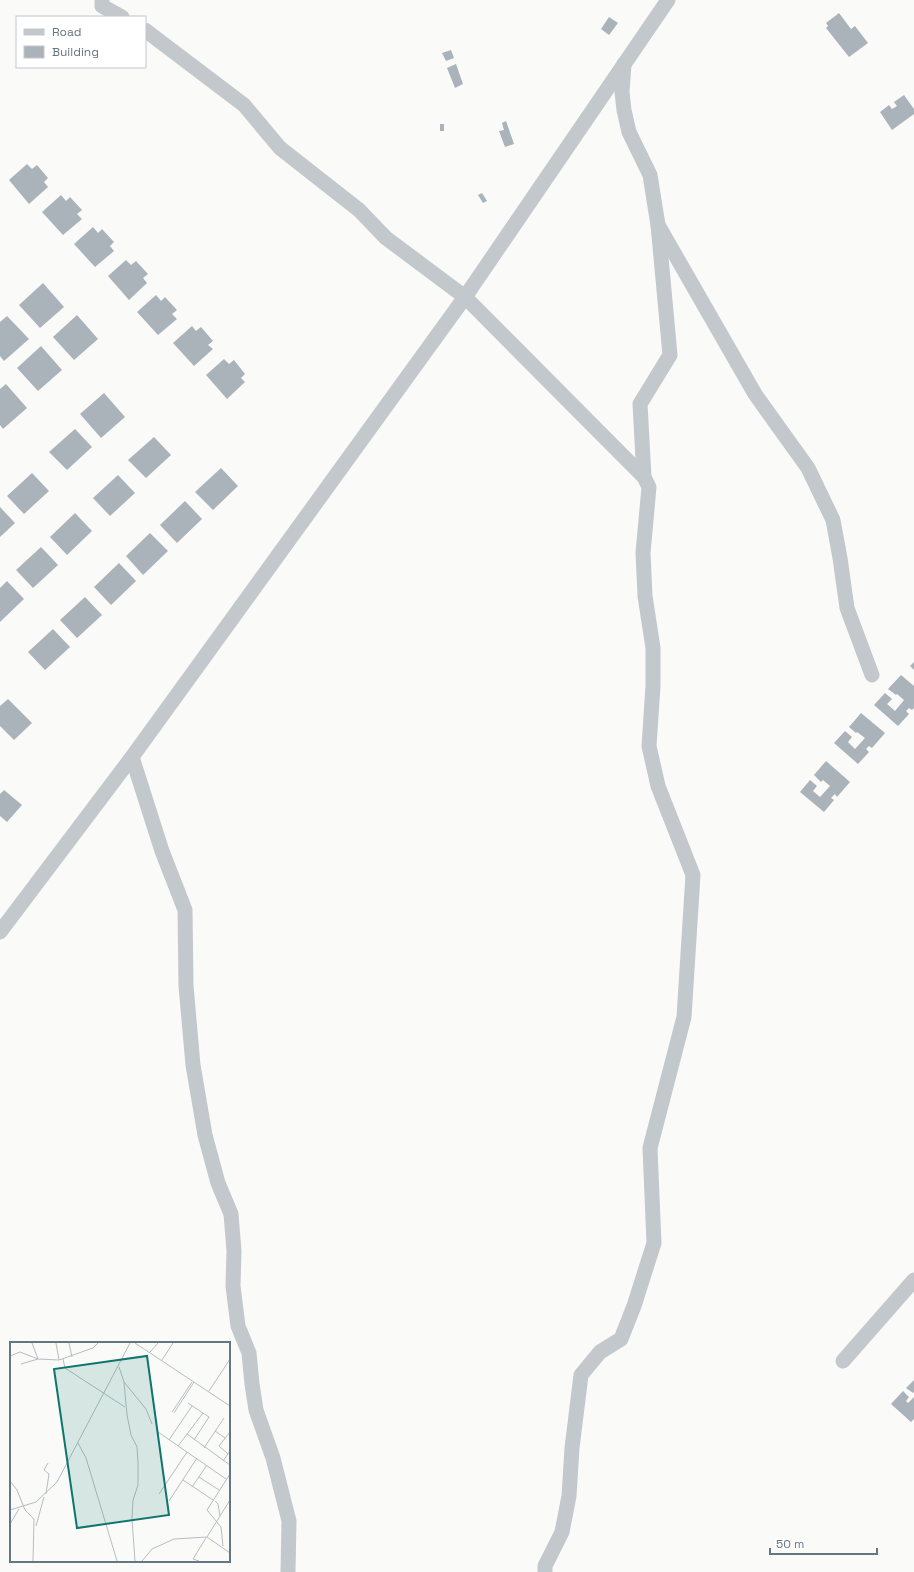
<svg xmlns="http://www.w3.org/2000/svg" width="914" height="1572" font-family="'Space Grotesk',sans-serif">
<style>
.building{fill:#aab3b9}
.lines{fill:none;stroke-linecap:round;stroke-linejoin:round}
.minor{stroke:#c3c8cc;stroke-width:15}
.inset-road{fill:none;stroke:#b5bdc2;stroke-width:1}
.view{fill:#0f766e;fill-opacity:0.15;stroke:#0f766e;stroke-width:2}
.inset-edge{fill:none;stroke:#657683;stroke-width:2}
</style>
<rect width="100%" height="100%" fill="#fafaf8"/>
<!-- building -->
<g class="building">
<polygon points="839,13 851,29 855,26 868,43 849,57 826,28 828,26 826,23"/>
<polygon points="609,17 618,23 609,35 601,29"/>
<polygon points="451,50 454,58 446,61 442,53"/>
<polygon points="456,64 463,84 455,88 447,68"/>
<polygon points="904,95 914,109 914,114 892,130 880,112 889,105 892,109 897,106 894,102"/>
<polygon points="506,121 514,144 505,147 499,131 504,130 502,123"/>
<rect x="440" y="124" width="4" height="7"/>
<polygon points="27,164 32,169 37,165 48,178 44,182 48,187 29,204 9,180"/>
<polygon points="482,193 487,201 483,203 478,195"/>
<polygon points="61,195 66,201 70,197 82,210 77,214 82,219 63,235 42,212"/>
<polygon points="93,227 98,233 102,229 114,242 110,246 114,251 95,267 74,244"/>
<polygon points="126,260 131,265 136,261 148,274 143,278 147,283 129,300 108,276"/>
<polygon points="43,283 64,307 40,328 19,305"/>
<polygon points="156,295 161,301 165,297 177,310 172,314 177,319 158,335 137,312"/>
<polygon points="77,315 98,339 74,360 53,337"/>
<polygon points="7,316 29,339 4,361 0,356 0,322"/>
<polygon points="192,326 196,331 201,327 213,341 208,345 213,349 194,366 173,343"/>
<polygon points="41,346 62,370 38,391 17,368"/>
<polygon points="224,359 229,364 234,360 245,374 241,378 245,382 227,399 206,375"/>
<polygon points="6,384 27,408 3,429 0,425 0,389"/>
<polygon points="104,393 125,417 101,438 80,414"/>
<polygon points="75,429 92,447 67,470 49,452"/>
<polygon points="154,437 171,455 146,478 128,460"/>
<polygon points="221,468 238,486 213,510 195,492"/>
<polygon points="32,473 49,491 24,514 7,496"/>
<polygon points="118,475 135,493 110,516 93,498"/>
<polygon points="185,501 202,519 177,543 160,525"/>
<polygon points="0,507 15,523 0,537"/>
<polygon points="75,513 92,531 67,555 50,537"/>
<polygon points="150,533 168,551 143,575 126,556"/>
<polygon points="41,547 58,565 33,588 16,570"/>
<polygon points="119,563 136,581 111,605 94,587"/>
<polygon points="7,581 24,599 0,622 0,588"/>
<polygon points="85,597 102,615 77,638 60,620"/>
<polygon points="53,629 70,647 45,670 28,652"/>
<polygon points="914,662 914,670 910,666"/>
<polygon points="901,675 914,686 914,708 912,710 909,708 906,711 909,714 898,726 874,705 885,693 892,699 887,704 895,711 904,700 897,694 896,695 888,689"/>
<polygon points="8,699 32,723 14,740 0,726 0,706"/>
<polygon points="861,713 885,733 872,748 869,746 866,749 869,752 858,764 834,743 845,731 852,737 848,742 855,749 865,738 857,732 856,733 849,727"/>
<polygon points="826,761 850,782 837,797 835,794 831,798 834,800 824,812 800,792 810,780 817,786 813,791 820,797 830,786 823,780 821,782 814,775"/>
<polygon points="4,790 22,805 7,822 0,816 0,794"/>
<polygon points="914,1380 914,1392 913,1393 906,1388"/>
<polygon points="903,1391 909,1397 906,1401 908,1403 914,1397 914,1419 911,1422 891,1404"/>
</g>
<g class="lines">
<!-- minor -->
<g class="minor">
<polyline points="102,0 102,6 122,17"/>
<polyline points="145,30 244,105 280,148 359,210 386,238 465,297 644,477"/>
<polyline points="624,64 622,92 624,110 629,132 650,175 658,225 755,394 808,468 833,520 840,558 847,608 872,675"/>
<polyline points="132,757 162,851 185,910 186,986 193,1065 205,1135 218,1183 231,1214 234,1251 233,1286 238,1326 249,1353 252,1384 256,1410 273,1458 289,1521 288,1572"/>
<polyline points="0,932 132,757 465,297 668,0"/>
<polyline points="843,1361 914,1280"/>
<polyline points="545,1572 545,1566 562,1532 569,1496 572,1448 581,1375 600,1352 621,1339 634,1306 654,1243 650,1148 684,1017 693,875 658,786 649,746 653,686 653,648 645,596 643,553 649,487 644,477 640,404 670,355 658,225"/>
</g>
</g>
<!-- overview -->
<g transform="translate(10 1342)">
<rect width="220" height="220" fill="#fafaf8"/>
<path class="inset-road" d="M46,1L49,18M59,1L62,15M125,1L220,64M140,10L148,1M0,14L10,10L28,17L49,18L83,6L88,1M53,17L55,26L115,65M152,18L163,1M11,22L28,17L22,1M109,25L114,40L136,67L142,82M114,40L117,73L121,93L127,105L128,120V143L123,158L122,177L125,219M199,49L220,17M178,61L199,75L184,98M162,70L182,40M164,71L184,40M205,89L215,96M148,90L216,137M177,92L220,123M159,98L182,64M68,101L76,116L107,219M168,104L193,71M194,106L214,76M218,112L209,104L220,90M213,119L220,109M189,135L209,148M173,138L203,158M0,139L7,148L15,168L24,177L23,219M182,145L197,123M36,152L39,132L34,128L38,121M149,152L177,110M220,158L197,195L220,211M159,159L187,116M205,159L208,162L210,174M0,168L26,160L47,140L120,1M0,182L9,167M26,184L34,155M213,204L211,185L197,168L220,132M132,219L142,207L164,197L197,195M189,219L183,217L196,196"/>
<path class="view" d="M137,14L159,173L67,186L44,27Z"/>
<rect width="220" height="220" class="inset-edge"/>
</g>
<!-- legend -->
<rect x="16" y="16" width="130" height="52" fill="#ffffff" stroke="#c1c8cd"/>
<rect x="24" y="29" width="20" height="6" fill="#c3c8cc" stroke="#c1c8cd"/>
<text x="52" y="36" font-size="12" fill="#657683">Road</text>
<rect x="24" y="46" width="20" height="12" fill="#aab3b9" stroke="#c1c8cd"/>
<text x="52" y="56" font-size="12" fill="#657683">Building</text>
<!-- scale -->
<path d="M770 1548v6h107v-6" fill="none" stroke="#657683" stroke-width="2"/>
<text x="776" y="1548" font-size="12" fill="#657683" stroke="#ffffff" stroke-width="3" paint-order="stroke">50 m</text>
</svg>
